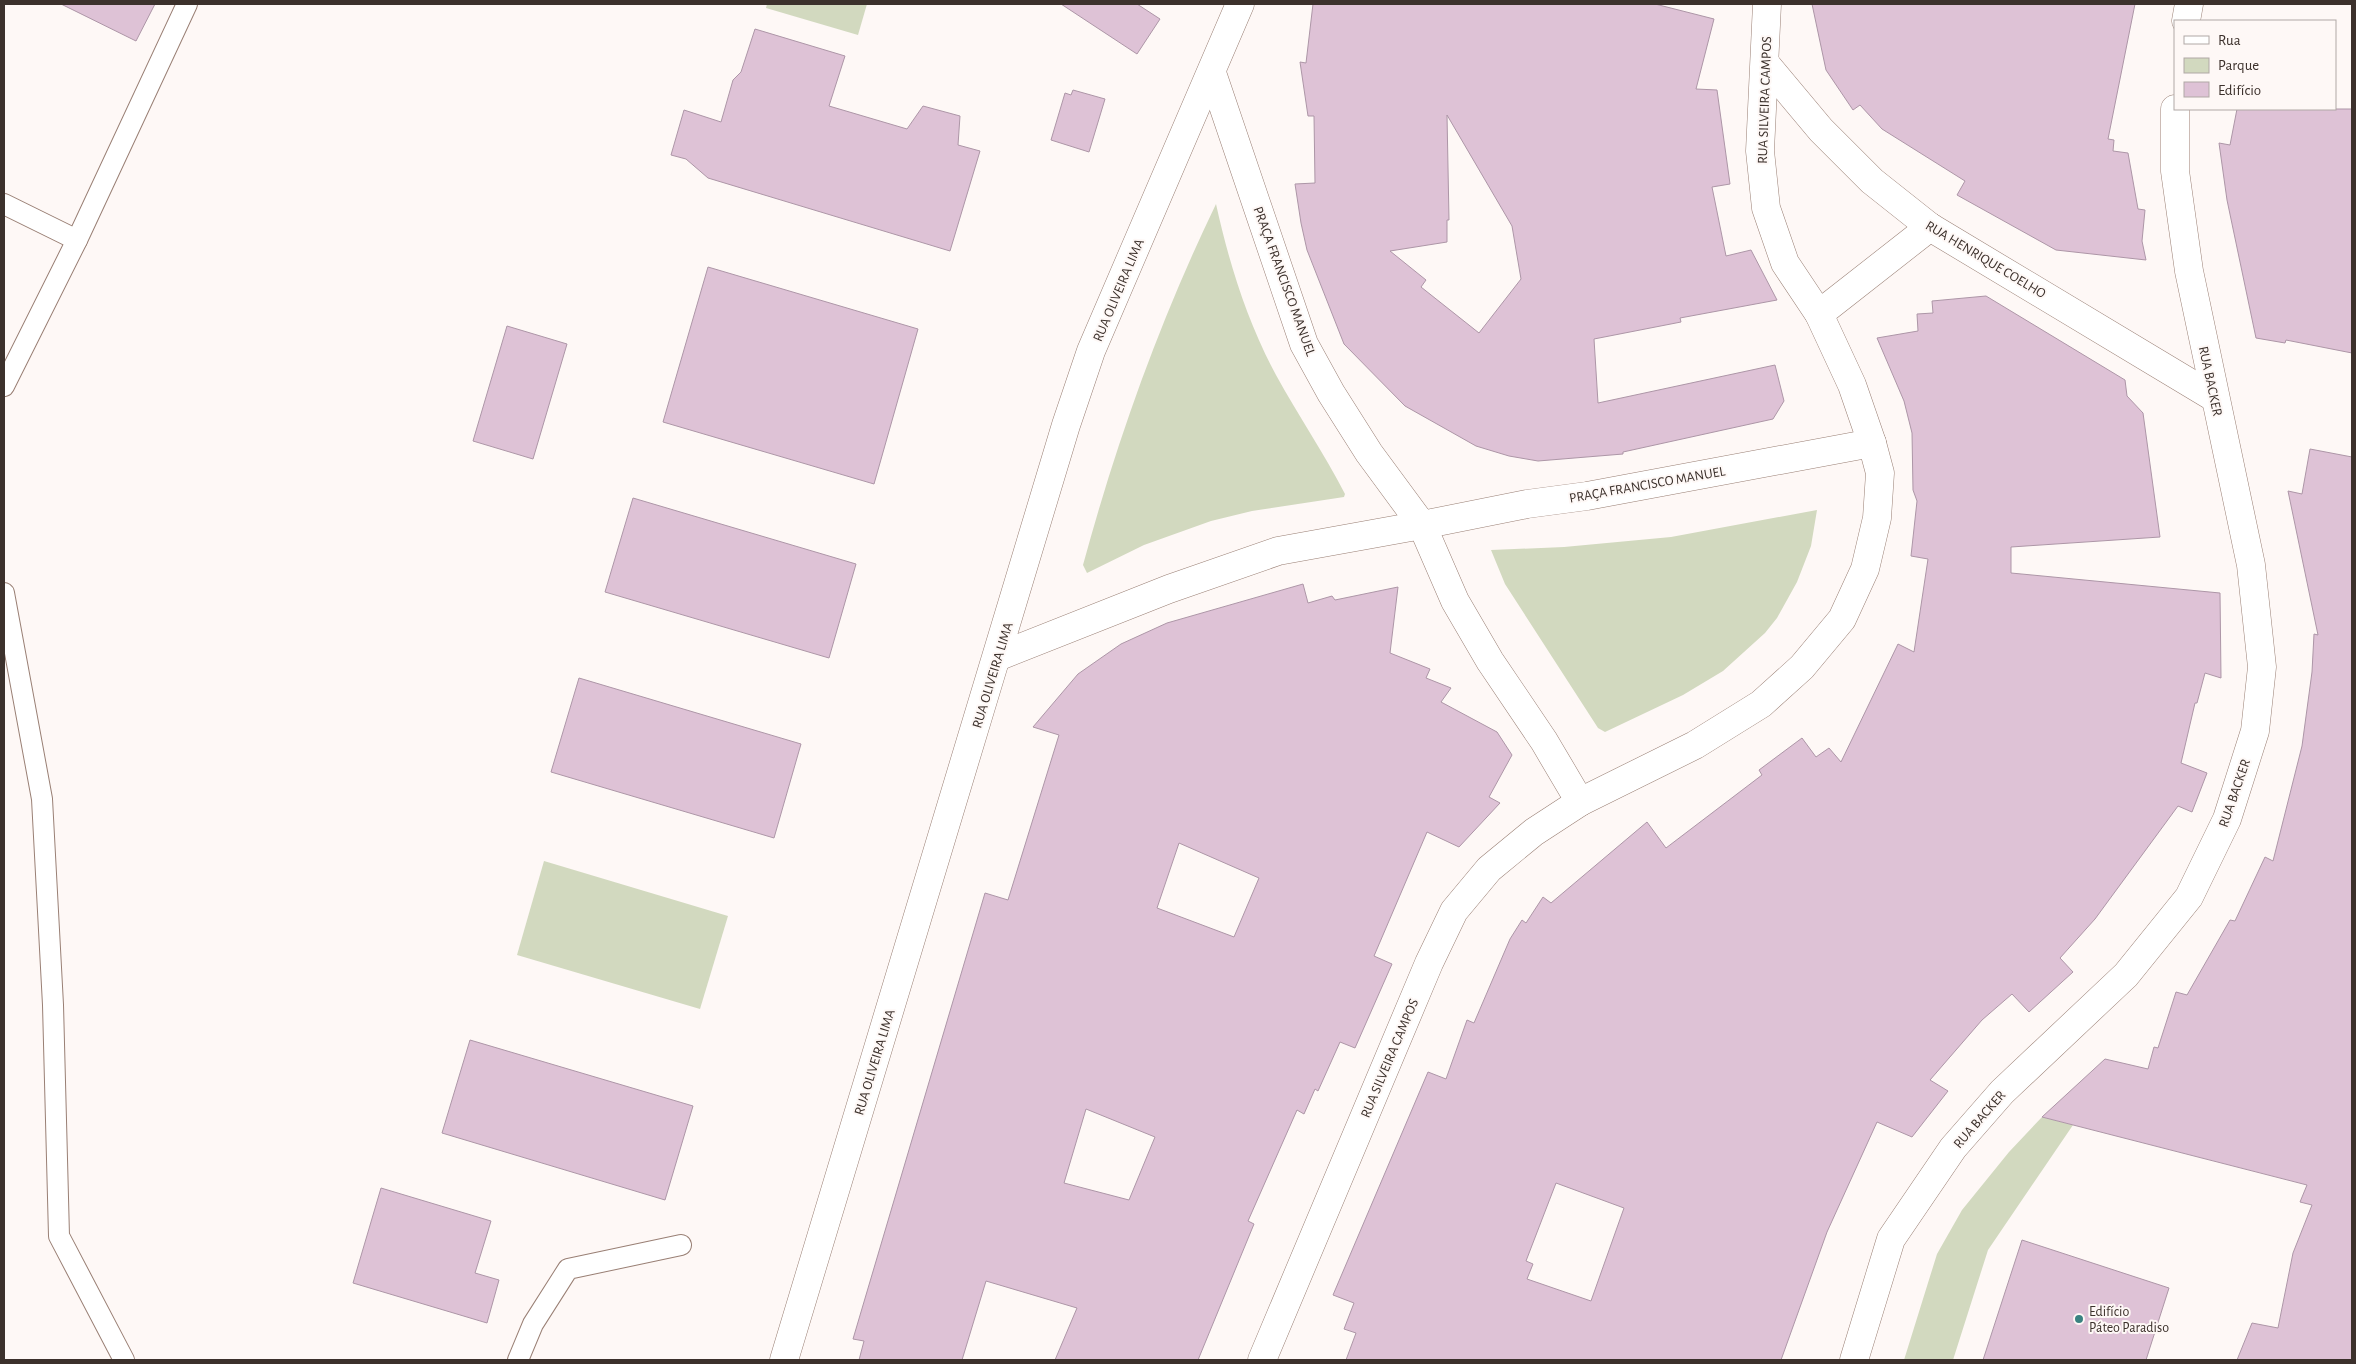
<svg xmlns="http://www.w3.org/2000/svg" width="2356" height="1364" font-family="'Alegreya Sans',sans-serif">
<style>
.green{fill:#d2d9bf}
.building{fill:#dec2d6;stroke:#ad96a7;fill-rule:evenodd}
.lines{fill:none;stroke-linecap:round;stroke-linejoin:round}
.service-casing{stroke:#997f74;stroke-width:22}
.minor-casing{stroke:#997f74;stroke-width:29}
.service{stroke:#fff;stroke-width:20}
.minor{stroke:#fff;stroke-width:28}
.poi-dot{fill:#3a8281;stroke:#fef8f6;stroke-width:2}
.labels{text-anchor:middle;stroke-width:4;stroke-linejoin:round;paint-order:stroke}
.street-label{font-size:14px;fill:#3c312c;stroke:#fef8f6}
.poi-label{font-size:14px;fill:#3c312c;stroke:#fef8f6;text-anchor:start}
</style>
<rect width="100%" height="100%" fill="#fef8f6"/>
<!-- green -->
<g class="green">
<polygon points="767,4 867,4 858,35 766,8"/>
<path d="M1216,204C1229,263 1247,321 1276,375C1298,415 1324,453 1345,494L1344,497L1252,511L1211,521L1144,545L1087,573L1083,565C1117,440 1160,320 1216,204Z"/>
<polygon points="1817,510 1811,546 1797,582 1777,618 1765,633 1723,671 1683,695 1605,732 1598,728 1505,584 1491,550 1564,547 1671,537"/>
<polygon points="544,861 728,916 700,1009 517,955"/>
<polygon points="2042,1117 2073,1125 1988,1250 1953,1360 1904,1360 1937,1254 1962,1210 2009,1152"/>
</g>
<!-- building -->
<g class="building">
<polygon points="61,4 155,4 136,41"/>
<polygon points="1061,4 1137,4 1160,19 1137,54"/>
<path d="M1313,4H1655L1714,19L1696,89L1717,90L1730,184L1712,187L1726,256L1751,250L1777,300L1680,318L1681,322L1594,339L1598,403L1775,365L1784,401L1773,419L1623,452V454L1538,461L1509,456L1476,446L1405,406L1344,344L1307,250L1301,223L1295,184L1315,183L1314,116H1308L1300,62L1306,63ZM1447,115L1512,226L1521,279L1479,333L1421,287L1426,280L1390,251L1447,242V220H1449Z"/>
<polygon points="1812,4 2135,4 2108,139 2114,140 2113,151 2128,153 2138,209 2145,210 2142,241 2146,260 2056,250 1957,195 1965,181 1882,129 1860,105 1853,110 1826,70"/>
<polygon points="755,29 845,56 829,106 907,129 923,106 960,116 958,145 980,151 950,251 708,178 686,159 671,155 684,110 721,122 733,80 741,72"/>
<polygon points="1073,90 1105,99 1089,152 1051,140 1065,93 1071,95"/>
<polygon points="2237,109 2352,109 2352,353 2286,340 2285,343 2256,338 2227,200 2219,143 2230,145"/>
<polygon points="708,267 918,329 874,484 663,422"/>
<path d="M1986,296L2125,380L2127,396L2143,413L2160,537L2011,547V573L2220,593L2221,678L2205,673L2197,703H2195L2181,763L2207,773L2192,812L2178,806L2095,919L2060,958L2073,972L2029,1012L2012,994L1982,1020L1930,1080L1948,1091L1912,1137L1877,1122L1827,1232L1781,1360H1346L1356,1333L1344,1329L1354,1303L1333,1295L1428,1072L1446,1079L1467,1020L1474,1023L1510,939L1522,920L1526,923L1543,897L1551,903L1647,822L1666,848L1762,775L1759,770L1802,738L1816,757L1829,748L1841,762L1898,644L1914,652L1928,559L1911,556L1917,501L1913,490L1912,433L1904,401L1877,338L1918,331L1917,314L1933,313L1932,301ZM1556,1183L1624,1208L1591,1301L1527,1279L1533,1264L1526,1261Z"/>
<polygon points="507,326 567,344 533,459 473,441"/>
<polygon points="2310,449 2352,457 2352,1360 2237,1360 2252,1323 2278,1328 2293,1253 2312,1205 2300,1202 2307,1185 2042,1117 2105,1059 2148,1069 2154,1047 2158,1048 2176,992 2187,995 2230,920 2235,921 2265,857 2273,861 2302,746 2312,672 2314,634 2318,635 2288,491 2302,494"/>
<polygon points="633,498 856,564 829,658 605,592"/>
<path d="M1303,584L1308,603L1332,596L1335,600L1398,587L1390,653L1430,669L1426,678L1451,688L1441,702L1497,732L1512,755L1489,797L1500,803L1459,847L1427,832L1374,956L1392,964L1355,1048L1340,1042L1318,1091L1315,1089L1304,1114L1297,1110L1248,1221L1254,1224L1198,1360H1055L1077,1308L986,1281L962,1360H859L864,1341L853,1339L985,893L1008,900L1059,735L1033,727L1078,674L1121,644L1167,623ZM1179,843L1259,878L1234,937L1157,908ZM1086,1109L1155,1137L1129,1200L1064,1183Z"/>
<polygon points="579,678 801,744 774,838 551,772"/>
<polygon points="470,1040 693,1106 665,1200 442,1133"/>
<polygon points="381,1188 491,1221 475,1273 499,1280 487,1323 353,1283"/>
<polygon points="2022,1240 2169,1288 2146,1360 1983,1360"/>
</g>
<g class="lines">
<!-- service casing -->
<g class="service-casing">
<g id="service">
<polyline points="4,204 77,240"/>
<polyline points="4,386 77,240 187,4"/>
<polyline points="4,593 42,799 53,1005 59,1236 124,1360"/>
<polyline points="518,1360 533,1324 568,1269 681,1245"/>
</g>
</g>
<!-- minor casing -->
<g class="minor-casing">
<g id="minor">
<polyline points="2186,21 2189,4"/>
<polyline points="1765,63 1821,130 1872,181 1930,227 2215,398"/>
<polyline points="1212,73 1304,344 1331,393 1369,453 1422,525 1527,504 1587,496 1872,443"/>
<polyline points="1819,314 1930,227"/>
<polyline points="997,657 1169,589 1278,551 1422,525 1455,601 1490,661 1544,741 1580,802"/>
<polyline points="784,1360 1066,425 1091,351 1240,4"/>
<polyline points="1262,1360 1429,963 1454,911 1489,869 1534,832 1580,802 1695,745 1761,704 1802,667 1842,619 1865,569 1877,518 1880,473 1872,443 1852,385 1819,314 1785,263 1766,208 1760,151 1767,4"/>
<polyline points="1854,1360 1891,1239 1953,1148 2002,1092 2126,975 2189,897 2227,819 2255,731 2262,667 2251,565 2189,271 2175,171 2175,109"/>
</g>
</g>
<!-- service -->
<use href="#service" class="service"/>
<!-- minor -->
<use href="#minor" class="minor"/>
</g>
<!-- markers -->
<circle class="poi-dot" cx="2079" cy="1319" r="5"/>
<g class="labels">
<!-- street labels -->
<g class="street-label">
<text transform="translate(1764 100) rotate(-88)" y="5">RUA SILVEIRA CAMPOS</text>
<text transform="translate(1986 259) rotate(31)" y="5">RUA HENRIQUE COELHO</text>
<text transform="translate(1285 281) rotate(70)" y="5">PRAÇA FRANCISCO MANUEL</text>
<text transform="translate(1118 290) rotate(-67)" y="5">RUA OLIVEIRA LIMA</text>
<text transform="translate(2211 381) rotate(78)" y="5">RUA BACKER</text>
<text transform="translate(1647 484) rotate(-10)" y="5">PRAÇA FRANCISCO MANUEL</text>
<text transform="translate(992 675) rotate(-73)" y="5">RUA OLIVEIRA LIMA</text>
<text transform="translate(2234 793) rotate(-71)" y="5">RUA BACKER</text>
<text transform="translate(1389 1058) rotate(-67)" y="5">RUA SILVEIRA CAMPOS</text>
<text transform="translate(874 1062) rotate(-73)" y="5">RUA OLIVEIRA LIMA</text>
<text transform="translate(1979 1119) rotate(-49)" y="5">RUA BACKER</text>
</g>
<!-- poi labels -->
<g class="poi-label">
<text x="2089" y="1316">Edifício<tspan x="2089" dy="16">Páteo Paradiso</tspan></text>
</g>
</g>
<!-- border -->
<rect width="2356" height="1364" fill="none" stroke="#3c312c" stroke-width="10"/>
<!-- legend -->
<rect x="2174" y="20" width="162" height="90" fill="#fef8f6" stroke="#b0a8a5"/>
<rect x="2184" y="36" width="25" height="8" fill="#ffffff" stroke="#b0a8a5"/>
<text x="2218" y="45" font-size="15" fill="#3c312c">Rua</text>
<rect x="2184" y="58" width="25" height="15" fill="#d2d9bf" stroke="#b0a8a5"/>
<text x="2218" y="70" font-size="15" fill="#3c312c">Parque</text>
<rect x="2184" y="82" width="25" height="15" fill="#dec2d6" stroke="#b0a8a5"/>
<text x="2218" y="95" font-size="15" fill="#3c312c">Edifício</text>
</svg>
